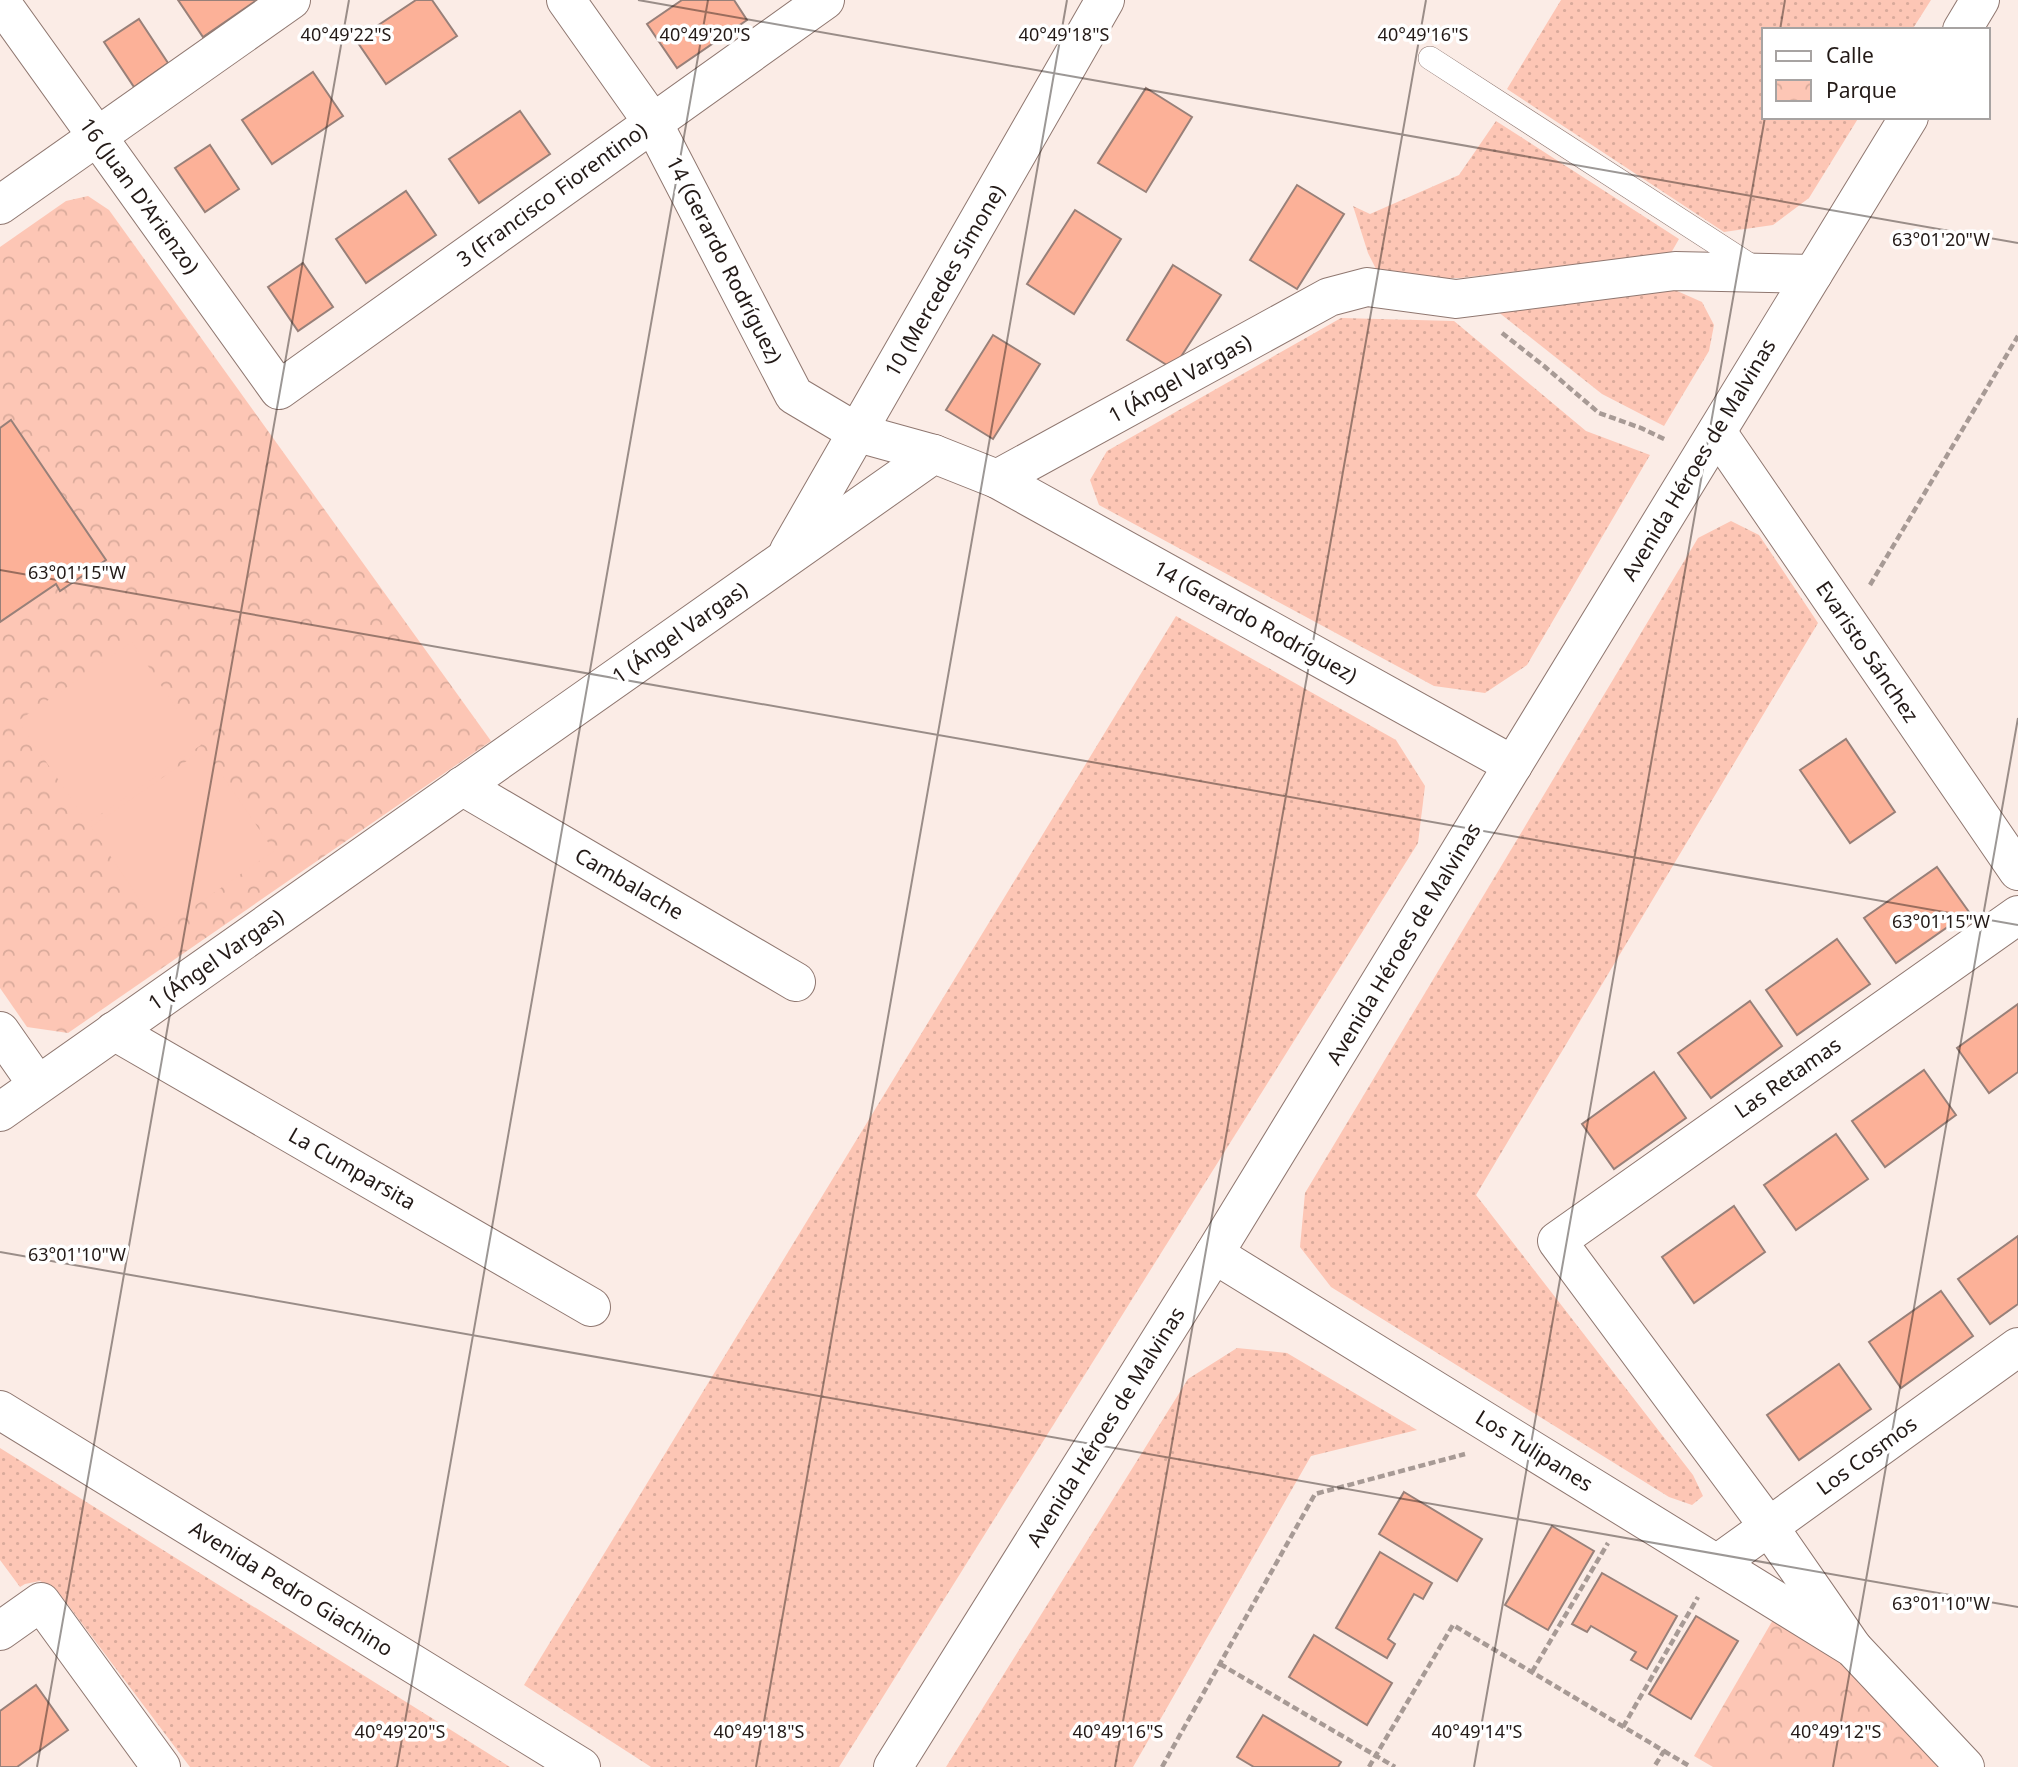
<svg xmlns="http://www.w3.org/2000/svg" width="2018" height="1767" font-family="'Noto Sans',sans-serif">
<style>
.grass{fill:url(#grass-dots)}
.park{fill:url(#park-crowns)}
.pitch{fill:#fdc6b5}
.building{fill:#fcb198;stroke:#988079;stroke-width:2}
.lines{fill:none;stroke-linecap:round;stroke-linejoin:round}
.lane-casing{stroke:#8f7770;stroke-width:24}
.street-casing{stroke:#8f7770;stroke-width:40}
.secondary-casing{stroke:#8f7770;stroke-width:40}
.path{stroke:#a79a95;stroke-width:4.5;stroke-dasharray:7 3.5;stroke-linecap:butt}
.lane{stroke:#fff;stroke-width:23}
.street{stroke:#fff;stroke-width:38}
.secondary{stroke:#fff;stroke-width:38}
.ticks{fill:none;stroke:#231a17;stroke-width:2;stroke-opacity:0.45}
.labels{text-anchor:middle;stroke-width:7;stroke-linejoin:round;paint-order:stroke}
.street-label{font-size:21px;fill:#231a17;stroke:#fff}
.ticks-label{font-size:18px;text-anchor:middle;fill:#231a17;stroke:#fff;stroke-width:7;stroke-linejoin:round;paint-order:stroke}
</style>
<defs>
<pattern id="grass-dots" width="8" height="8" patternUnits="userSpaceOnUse" patternTransform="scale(1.75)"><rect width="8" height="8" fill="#fdc6b5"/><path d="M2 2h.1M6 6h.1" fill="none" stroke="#d9aa9b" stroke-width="1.8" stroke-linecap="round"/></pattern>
<pattern id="park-crowns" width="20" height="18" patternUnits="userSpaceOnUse" patternTransform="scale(1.75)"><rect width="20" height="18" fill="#fdc6b5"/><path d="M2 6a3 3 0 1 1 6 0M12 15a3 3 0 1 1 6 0" fill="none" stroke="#d9aa9b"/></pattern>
</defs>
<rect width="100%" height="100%" fill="#fbece6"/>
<!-- grass -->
<g class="grass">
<polygon points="1561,0 1931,0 1912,30 1764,30 1764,117 1859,117 1809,198 1773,225 1724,232 1507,89"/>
<polygon points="1496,121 1679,239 1671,253 1460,278 1411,278 1377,271 1368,253 1353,206 1370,214 1459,175"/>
<polygon points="1668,287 1702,302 1714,325 1709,351 1664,426 1602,394 1492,307"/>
<polygon points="1341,318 1454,321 1586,431 1650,455 1527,665 1485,693 1434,686 1099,505 1090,480 1107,451"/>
<polygon points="1731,521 1759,535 1818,623 1476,1195 1693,1475 1703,1496 1692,1505 1669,1497 1331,1287 1300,1247 1305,1193 1698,538"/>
<polygon points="1176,616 1396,740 1425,786 1418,843 839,1767 651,1767 524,1685"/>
<polygon points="1237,1348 1287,1353 1417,1430 1311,1456 1133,1767 946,1767 1188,1379"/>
<polygon points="0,1448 510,1767 190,1767 56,1589 40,1581 25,1584 20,1587 0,1560"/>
</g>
<!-- park -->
<g class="park">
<polygon points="88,196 109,210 491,741 68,1033 27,1027 0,988 0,247 66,201"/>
<polygon points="1774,1618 1849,1661 1948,1767 1713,1767 1694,1756"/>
</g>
<!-- pitch -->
<g class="pitch">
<polygon points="132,642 201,745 88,823 18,721"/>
<polygon points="204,749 274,851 160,930 91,827"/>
</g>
<!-- building -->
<g class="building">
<polygon points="178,0 257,0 203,37"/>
<polygon points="416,0 432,0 457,36 386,84 356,40"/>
<polygon points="682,0 734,0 747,20 677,68 647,24"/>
<polygon points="139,19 168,63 134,87 104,42"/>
<polygon points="313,72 343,116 272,164 242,120"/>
<polygon points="1146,88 1192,117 1146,192 1098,163"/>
<polygon points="520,111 550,154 479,203 449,159"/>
<polygon points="210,145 239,189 205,212 175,168"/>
<polygon points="1297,185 1344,214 1297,289 1250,260"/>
<polygon points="406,191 436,235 366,283 336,239"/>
<polygon points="1075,210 1121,239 1074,314 1027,284"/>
<polygon points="303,263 333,307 298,331 268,287"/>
<polygon points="1173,265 1221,295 1173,369 1127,340"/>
<polygon points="993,335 1040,364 993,439 946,410"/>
<polygon points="11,420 106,560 60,591 56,584 0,622 0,428"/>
<polygon points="1846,739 1895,812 1850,843 1800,770"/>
<polygon points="1937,867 1969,912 1896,963 1864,918"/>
<polygon points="1837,939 1870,984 1797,1035 1766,990"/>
<polygon points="1750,1001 1782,1046 1711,1098 1678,1053"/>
<polygon points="2018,1004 2018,1072 1989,1093 1957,1048"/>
<polygon points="1924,1070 1956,1115 1885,1167 1852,1121"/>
<polygon points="1654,1072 1686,1118 1614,1169 1582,1124"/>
<polygon points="1836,1134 1868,1179 1796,1230 1764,1185"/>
<polygon points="1734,1206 1765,1252 1694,1303 1662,1257"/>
<polygon points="2018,1236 2018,1304 1990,1324 1958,1279"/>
<polygon points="1941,1291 1973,1336 1901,1388 1869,1342"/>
<polygon points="1839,1364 1871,1409 1799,1460 1767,1415"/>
<polygon points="1404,1492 1482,1539 1457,1581 1379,1534"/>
<polygon points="1552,1526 1594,1551 1548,1630 1505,1605"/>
<polygon points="1380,1552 1432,1583 1423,1599 1414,1594 1388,1639 1395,1644 1387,1658 1336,1628"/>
<polygon points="1602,1573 1677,1616 1647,1669 1631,1660 1636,1652 1591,1626 1587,1632 1572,1624"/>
<polygon points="1696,1616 1738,1641 1691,1719 1649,1694"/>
<polygon points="1314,1635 1392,1683 1367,1725 1289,1677"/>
<polygon points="36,1685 68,1730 17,1767 0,1767 0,1711"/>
<polygon points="1263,1715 1341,1762 1338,1767 1254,1767 1237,1757"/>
</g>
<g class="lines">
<!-- lane casing -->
<g class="lane-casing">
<polyline id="lane" points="1430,58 1756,269"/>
</g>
<!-- street casing -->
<g class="street-casing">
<g id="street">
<polyline points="566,0 653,123 794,395 858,433 934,454"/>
<polyline points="0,1 279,390 825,0"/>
<polyline points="0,205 291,0"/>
<polyline points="1717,432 2018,871"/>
<polyline points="997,479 1513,765"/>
<polyline points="789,551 1105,0"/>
<polyline points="462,786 796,982"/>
<polyline points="0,1031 37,1084"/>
<polyline points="114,1031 591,1307"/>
<polyline points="0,1112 934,454 997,479 1329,297 1367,287 1456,299 1675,271 1813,274"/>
<polyline points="1214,1254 1853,1648 1965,1767"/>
<polyline points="1717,1564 2018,1347"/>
<polyline points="0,1631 41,1602 161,1767"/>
<polyline points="1853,1648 1769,1527 1557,1241 2018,915"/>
</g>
</g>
<!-- secondary casing -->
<g class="secondary-casing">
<g id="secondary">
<polyline points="1962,30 1980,0"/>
<polyline points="0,1410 581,1767"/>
<polyline points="893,1767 1214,1254 1909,117"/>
</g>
</g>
<!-- path -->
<g class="path">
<polyline points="1502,333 1544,366 1599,413 1641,428 1666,440"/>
<polyline points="1870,585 2018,336"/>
<polyline points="1220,1664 1395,1767"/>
<polyline points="1532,1672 1608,1543"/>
<polyline points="1623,1727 1698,1597"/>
<polyline points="1664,1751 1691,1767"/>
<polyline points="1162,1767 1315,1494 1465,1454"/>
<polyline points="1369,1767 1453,1625 1664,1751 1654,1767"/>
</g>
<!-- lane -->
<use href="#lane" class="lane"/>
<!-- street -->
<use href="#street" class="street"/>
<!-- secondary -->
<use href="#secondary" class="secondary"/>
</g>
<!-- ticks -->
<path class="ticks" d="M638,0L2018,243M1780,30L1785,0M0,570L2018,925M0,1252L2018,1607M37,1767L349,0M397,1767L708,0M756,1767L1067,0M1115,1767L1426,0M1474,1767L1765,117M1833,1767L2018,718"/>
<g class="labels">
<!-- street labels -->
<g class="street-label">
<text transform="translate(552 195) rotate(-36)" y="7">3 (Francisco Fiorentino)</text>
<text transform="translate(139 196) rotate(54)" y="7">16 (Juan D'Arienzo)</text>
<text transform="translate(724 260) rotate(63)" y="7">14 (Gerardo Rodríguez)</text>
<text transform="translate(945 281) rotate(-60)" y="7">10 (Mercedes Simone)</text>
<text transform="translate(1180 379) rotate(-29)" y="7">1 (Ángel Vargas)</text>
<text transform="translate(1699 460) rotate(-59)" y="7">Avenida Héroes de Malvinas</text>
<text transform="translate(1255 622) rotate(29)" y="7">14 (Gerardo Rodríguez)</text>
<text transform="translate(680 633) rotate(-35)" y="7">1 (Ángel Vargas)</text>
<text transform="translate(1867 652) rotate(56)" y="7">Evaristo Sánchez</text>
<text transform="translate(629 884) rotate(30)" y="7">Cambalache</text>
<text transform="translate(1404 944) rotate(-59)" y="7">Avenida Héroes de Malvinas</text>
<text transform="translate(216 960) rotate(-35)" y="7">1 (Ángel Vargas)</text>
<text transform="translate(1788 1078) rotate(-35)" y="7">Las Retamas</text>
<text transform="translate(352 1169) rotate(30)" y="7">La Cumparsita</text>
<text transform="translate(1106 1427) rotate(-58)" y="7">Avenida Héroes de Malvinas</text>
<text transform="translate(1534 1451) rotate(32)" y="7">Los Tulipanes</text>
<text transform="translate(1867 1456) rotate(-36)" y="7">Los Cosmos</text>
<text transform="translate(291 1589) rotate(32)" y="7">Avenida Pedro Giachino</text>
</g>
</g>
<g class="ticks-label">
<text x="346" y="41">40°49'22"S</text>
<text x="705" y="41">40°49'20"S</text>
<text x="1064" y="41">40°49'18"S</text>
<text x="1423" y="41">40°49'16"S</text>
<text x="1941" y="246">63°01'20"W</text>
<text x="77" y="579">63°01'15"W</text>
<text x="1941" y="928">63°01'15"W</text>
<text x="77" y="1261">63°01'10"W</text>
<text x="1941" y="1610">63°01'10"W</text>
<text x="400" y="1738">40°49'20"S</text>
<text x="759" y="1738">40°49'18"S</text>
<text x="1118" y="1738">40°49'16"S</text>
<text x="1477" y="1738">40°49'14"S</text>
<text x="1836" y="1738">40°49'12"S</text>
</g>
<!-- legend -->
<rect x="1762" y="28" width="228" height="91" fill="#ffffff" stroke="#a7a3a2" stroke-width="2"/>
<rect x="1776" y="51" width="35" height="10" fill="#ffffff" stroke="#a7a3a2" stroke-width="2"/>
<text x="1826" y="63" font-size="21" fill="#231a17">Calle</text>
<rect x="1776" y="80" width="35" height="21" fill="url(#park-crowns)" stroke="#a7a3a2" stroke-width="2"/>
<text x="1826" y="98" font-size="21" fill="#231a17">Parque</text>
</svg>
